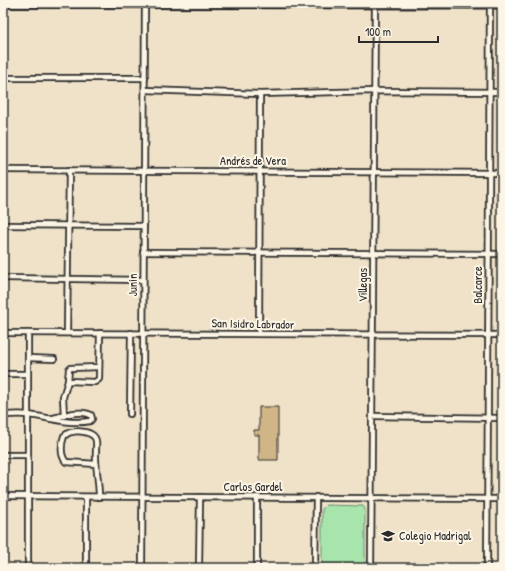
<svg xmlns="http://www.w3.org/2000/svg" width="505" height="571" font-family="'Patrick Hand',sans-serif">
<style>
.green{fill:#a7e5ac;stroke:#69886c}
.building{fill:#d0b686;stroke:#2b2b2b}
.lines{fill:none;stroke-linecap:round;stroke-linejoin:round}
.street-casing{stroke:#2b2b2b;stroke-width:8}
.secondary-casing{stroke:#2b2b2b;stroke-width:9}
.street{stroke:#fcf5e5;stroke-width:4.5}
.secondary{stroke:#fcf5e5;stroke-width:6}
.labels{text-anchor:middle;stroke-width:4;stroke-linejoin:round;paint-order:stroke}
.street-label{font-size:12px;fill:#2b2b2b;stroke:#fcf5e5}
.poi-label{font-size:12px;fill:#2b2b2b;stroke:#fcf5e5;text-anchor:start}
</style>
<rect width="100%" height="100%" fill="#efe2c8"/>
<filter id="ink" filterUnits="userSpaceOnUse"><feTurbulence type="fractalNoise" baseFrequency=".025" numOctaves="2"/><feDisplacementMap in="SourceGraphic" scale="8" xChannelSelector="R" yChannelSelector="G"/><feConvolveMatrix kernelMatrix="1 2 1 2 8 2 1 2 1" color-interpolation-filters="sRGB"/></filter>
<g filter="url(#ink)">
<!-- green -->
<polygon class="green" points="326,505 363,506 365,509 365,568 341,568 341,565 322,565 322,509"/>
<!-- building -->
<polygon class="building" points="259,407 278,407 278,460 259,460 259,435 254,435 254,430 259,430"/>
<g class="lines">
<!-- street casing -->
<g class="street-casing">
<g id="street">
<polyline points="3,78 145,78"/>
<polyline points="145,90 260,94 375,91 502,92"/>
<polyline points="3,170 502,173"/>
<polyline points="3,225 144,226"/>
<polyline points="143,252 502,254"/>
<polyline points="3,278 143,280"/>
<polyline points="3,333 502,335"/>
<polyline points="67,333 69,170"/>
<polyline points="259,334 260,94"/>
<polyline points="28,358 54,359"/>
<polyline points="3,374 28,374"/>
<polyline points="68,381 95,382 99,379 100,333"/>
<polyline points="130,414 131,333"/>
<path d="M3,415C11,415 20,414 28,415C48,417 69,425 90,421L92,419L91,415C80,409 62,416 50,419"/>
<polyline points="64,416 63,397 68,381 69,369 70,368 99,367"/>
<polyline points="372,416 502,418"/>
<polyline points="3,455 28,455"/>
<path d="M96,464L66,462C60,455 61,444 64,436C67,434 69,432 72,432C78,430 92,432 95,438C97,441 96,446 96,450C95,466 99,481 99,497"/>
<polyline points="3,496 502,499"/>
<polyline points="28,568 28,333"/>
<polyline points="86,568 86,497"/>
<polyline points="142,568 145,3"/>
<polyline points="199,568 200,497"/>
<polyline points="257,568 257,497"/>
<polyline points="315,568 316,497"/>
<polyline points="371,568 375,3"/>
<polyline points="487,568 490,3"/>
</g>
</g>
<!-- secondary casing -->
<g class="secondary-casing">
<polyline id="secondary" points="3,4 502,5"/>
</g>
<!-- street -->
<use href="#street" class="street"/>
<!-- secondary -->
<use href="#secondary" class="secondary"/>
</g>
</g>
<!-- icons -->
<defs>
<g id="school-bare" transform="scale(1.08)"><path d="M0-5L7-2L0 1L-7-2ZM-4 1L0 2.5L4 1V4Q0 6-4 4Z" fill="#2b2b2b" stroke="#fcf5e5" stroke-width="2.5" paint-order="stroke"/></g>
</defs>
<g fill-rule="evenodd">
<use href="#school-bare" x="388" y="536"/>
</g>
<g class="labels">
<!-- street labels -->
<g class="street-label">
<text x="253" y="165">Andrés de Vera</text>
<text transform="translate(133 285) rotate(-90)" y="4">Junín</text>
<text transform="translate(363 285) rotate(-90)" y="4">Villegas</text>
<text transform="translate(478 285) rotate(-90)" y="4">Balcarce</text>
<text transform="translate(253 324) rotate(1)" y="4">San Isidro Labrador</text>
<text x="253" y="491">Carlos Gardel</text>
</g>
<!-- poi labels -->
<g class="poi-label">
<text x="399" y="540">Colegio Madrigal</text>
</g>
</g>
<!-- margin -->
<rect width="505" height="571" fill="none" stroke="#fcf5e5" stroke-width="16"/>
<rect x="8" y="8" width="489" height="555" fill="none" stroke="#2b2b2b" stroke-width="1.5" filter="url(#ink)"/>
<!-- scale -->
<path d="M359 36v6h79v-6" fill="none" stroke="#2b2b2b" stroke-width="2"/>
<text x="365" y="36" font-size="12" fill="#2b2b2b" stroke="#fcf5e5" stroke-width="3" paint-order="stroke">100 m</text>
</svg>
